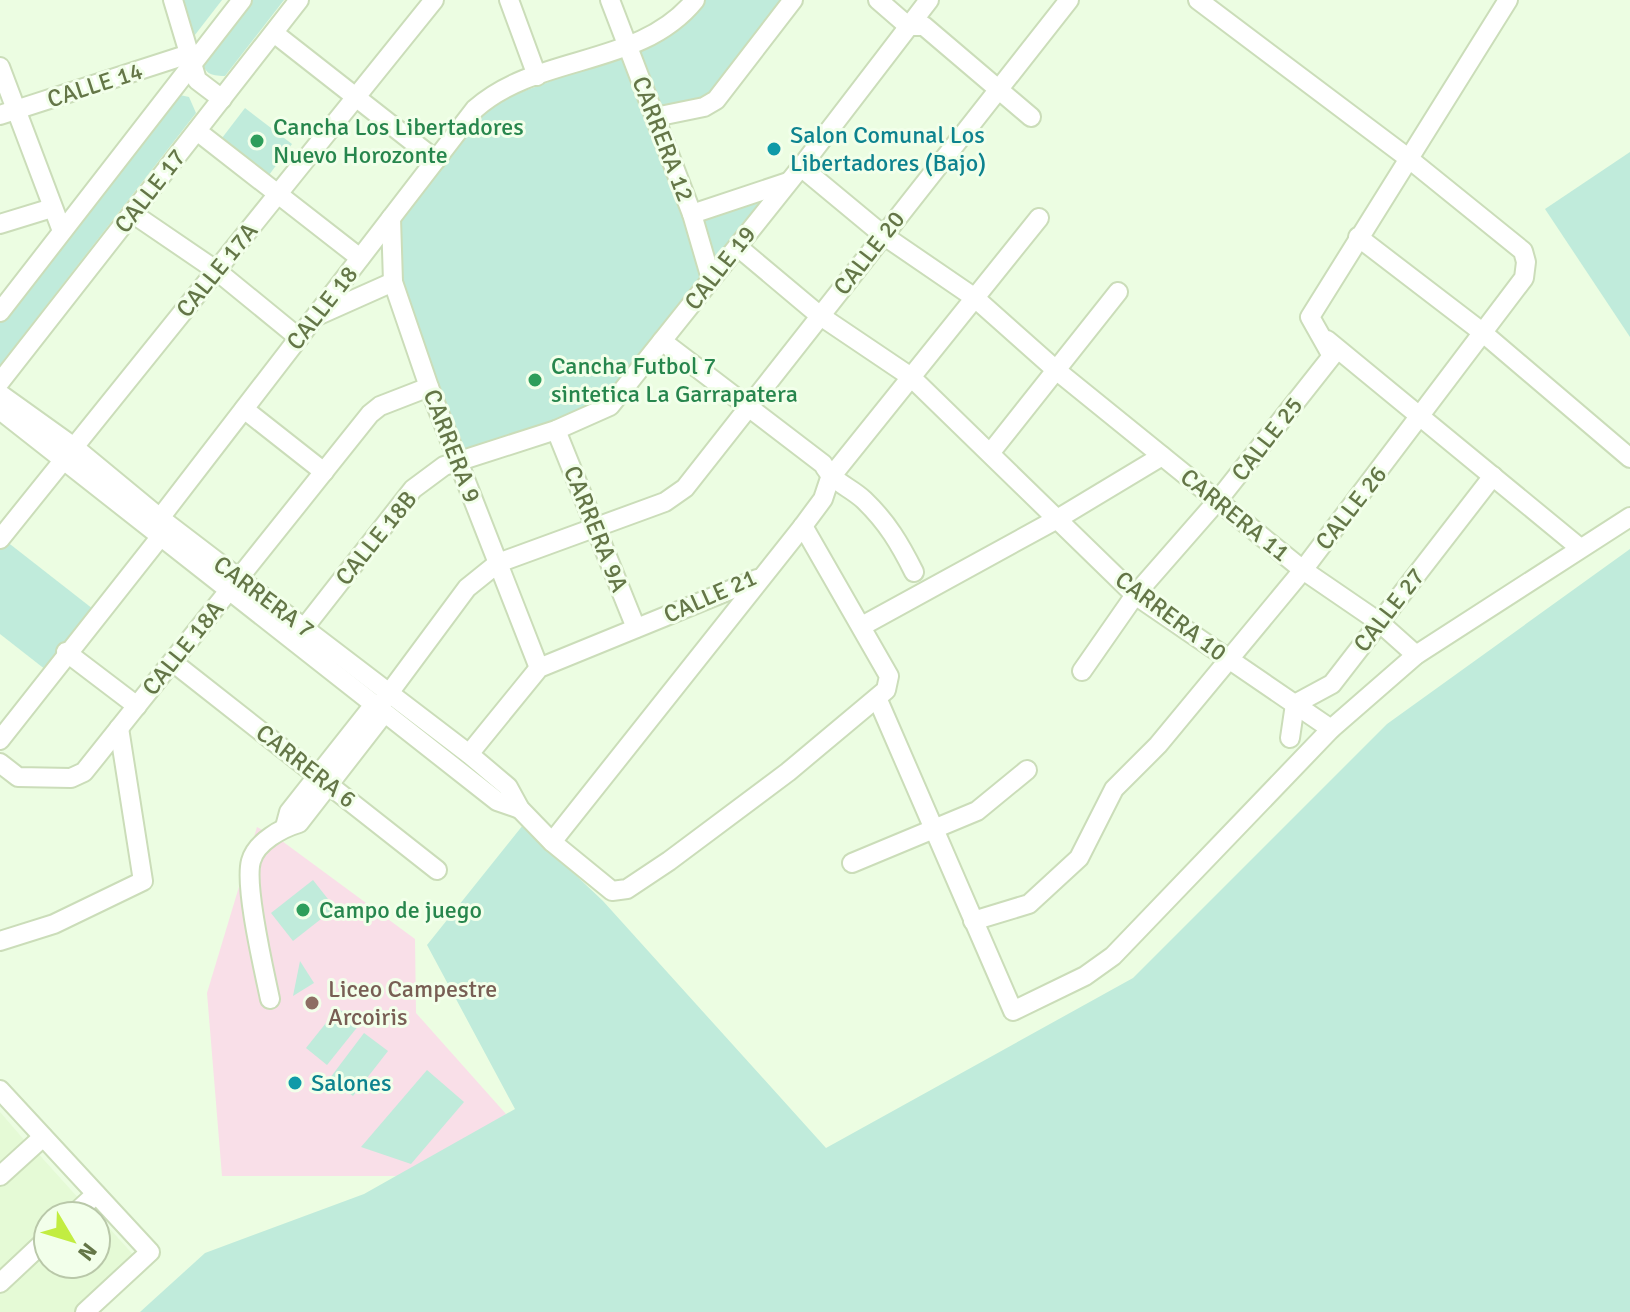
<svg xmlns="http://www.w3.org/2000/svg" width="1630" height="1312" font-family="Signika,sans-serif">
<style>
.residential{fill:#e5fad6}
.education{fill:#f9dfe8}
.green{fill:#c0ebdb}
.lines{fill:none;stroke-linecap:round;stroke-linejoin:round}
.minor-casing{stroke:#cbddb9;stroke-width:22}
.minor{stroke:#fff;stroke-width:18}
.leisure-dot{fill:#2e9e5b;stroke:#f2ffea;stroke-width:3}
.culture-dot{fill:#0f9aa8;stroke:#f2ffea;stroke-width:3}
.education-dot{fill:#8d6e63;stroke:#f2ffea;stroke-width:3}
.labels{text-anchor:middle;stroke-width:6;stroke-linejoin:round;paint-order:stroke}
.street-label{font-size:24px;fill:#647647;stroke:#f2ffea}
.leisure-label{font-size:24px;fill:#27864d;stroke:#f2ffea;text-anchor:start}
.culture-label{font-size:24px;fill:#0d838f;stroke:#f2ffea;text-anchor:start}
.education-label{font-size:24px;fill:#785e54;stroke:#f2ffea;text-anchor:start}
</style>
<rect width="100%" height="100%" fill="#ecfde2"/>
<!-- residential -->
<g class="residential">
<polygon points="0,1112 25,1141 0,1163"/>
<polygon points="34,1149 80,1200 63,1216 48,1216 48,1229 0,1274 0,1181"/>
<polygon points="90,1207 137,1259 80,1312 0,1312 0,1291 48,1246 48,1264 96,1264 96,1216 81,1216"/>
</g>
<!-- education -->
<polygon class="education" points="257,827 282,841 415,939 416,1013 506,1114 415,1176 222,1176 207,993"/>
<!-- green -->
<g class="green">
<polygon points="180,0 222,0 191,40"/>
<path d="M245,0H284L225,76C209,76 205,73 200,58Z"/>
<polygon points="702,0 787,0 712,98 659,111 633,50"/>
<polygon points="625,53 706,277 606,402 464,456 397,274 400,224 431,170 485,106"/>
<polygon points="171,93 189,97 196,113 0,365 0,314"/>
<polygon points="245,108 292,144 269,175 222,138"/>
<polygon points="1630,152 1630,337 1545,209"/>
<polygon points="770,197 713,267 697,223"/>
<polygon points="6,541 93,609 46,670 0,634 0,548"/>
<polygon points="1630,549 1630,1312 140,1312 205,1253 364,1194 515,1109 427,945 523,825 603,901 826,1148 1133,978 1387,724"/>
<polygon points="313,880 335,908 293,941 271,913"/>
<polygon points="300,961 314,983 293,996"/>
<polygon points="338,1008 359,1025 327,1065 306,1048"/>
<polygon points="364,1033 388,1051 353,1096 330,1078"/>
<polygon points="427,1070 464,1102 411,1164 361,1147"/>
</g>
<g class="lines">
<!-- minor casing -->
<g class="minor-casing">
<g id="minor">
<polyline points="173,0 197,80 222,99"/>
<polyline points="509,0 537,76"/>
<polyline points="610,0 692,214 711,279"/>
<polyline points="878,0 908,26 924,26 1031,117"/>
<polyline points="274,33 436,160"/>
<polyline points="0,67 62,231"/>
<polyline points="0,115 189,54"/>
<polyline points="655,117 704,107 716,100 793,0"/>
<polyline points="197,131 360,258"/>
<polyline points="801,167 883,235 975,298 1056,370 1303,570 1379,622 1416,655"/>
<polyline points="132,213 217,271 299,338"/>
<polyline points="692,214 788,182"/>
<polyline points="391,218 393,282 429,387 539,668"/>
<polyline points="0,224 52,208"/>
<polyline points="1358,237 1482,332 1630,458"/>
<polyline points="738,247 819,315 911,377 1135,595 1331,729"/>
<polyline points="0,312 242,0"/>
<polyline points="319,315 393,282"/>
<polyline points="1327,340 1580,548"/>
<path d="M662,341L823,464C833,483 849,486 864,500C887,522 900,544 914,572"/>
<polyline points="0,382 299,0"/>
<polyline points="0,394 74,447 160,518 469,754 508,787 520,809 552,842 612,891 627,889 669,861 788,772 886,690 889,676 803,526"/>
<polyline points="244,409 324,472"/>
<polyline points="0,410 497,801 520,809"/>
<polyline points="556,430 636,628"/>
<polyline points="991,452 1118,292"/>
<path d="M160,518L475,109C538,53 640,68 695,0"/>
<polyline points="0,539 434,0"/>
<polyline points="862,626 1059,518 1162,456"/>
<polyline points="304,628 413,489 444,466 556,430 610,406 801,167 929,0"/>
<polyline points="66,652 137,706"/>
<polyline points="174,663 437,870"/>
<polyline points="1082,671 1135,595 1219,499 1332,356 1310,317 1508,0"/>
<polyline points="878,700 1013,1011 1085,976 1113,956 1331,729 1416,655 1630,517"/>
<polyline points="1290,738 1295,704 1332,684 1493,476"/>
<polyline points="0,740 161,536"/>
<polyline points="469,754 539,668 757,579"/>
<polyline points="0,763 18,777 71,778 84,772 370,414 380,406 429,387"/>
<polyline points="285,827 289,812 368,712 378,708 467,588 498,563 665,502 685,488 1069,0"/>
<polyline points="552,842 803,526 823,499 830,478 1039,218"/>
<polyline points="852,863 977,811 1027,770"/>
<polyline points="973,921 1029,904 1079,858 1114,789 1158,745 1303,570 1524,278 1526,262 1523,251 1408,158 1198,0"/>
<polyline points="0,941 54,924 143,881 119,728"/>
<path d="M270,999C264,970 244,886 251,861C256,842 282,828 299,823L379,720L378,708"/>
<polyline points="0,1090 150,1252 85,1312"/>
<polyline points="0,1176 43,1137"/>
<polyline points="72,1216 96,1194"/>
<polyline points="0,1283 48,1238"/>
</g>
</g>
<!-- minor -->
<use href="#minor" class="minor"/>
</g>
<!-- markers -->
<g class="leisure-dot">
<circle cx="257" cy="141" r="8"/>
<circle cx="535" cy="380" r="8"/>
<circle cx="303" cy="910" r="8"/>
</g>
<g class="culture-dot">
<circle cx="774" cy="149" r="8"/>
<circle cx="295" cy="1083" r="8"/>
</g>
<circle class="education-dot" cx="312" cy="1003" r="8"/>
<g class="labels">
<!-- street labels -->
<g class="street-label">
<text transform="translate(95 85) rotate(-18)" y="8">CALLE 14</text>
<text transform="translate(663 139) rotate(69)" y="8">CARRERA 12</text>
<text transform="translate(150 191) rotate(-52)" y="8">CALLE 17</text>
<text transform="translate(869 253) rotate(-52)" y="8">CALLE 20</text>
<text transform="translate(720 268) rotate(-52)" y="8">CALLE 19</text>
<text transform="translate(217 270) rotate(-51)" y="8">CALLE 17A</text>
<text transform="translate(322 308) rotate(-52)" y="8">CALLE 18</text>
<text transform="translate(1267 439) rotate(-52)" y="8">CALLE 25</text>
<text transform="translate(452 446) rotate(69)" y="8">CARRERA 9</text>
<text transform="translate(1351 508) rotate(-52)" y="8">CALLE 26</text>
<text transform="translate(1235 515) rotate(39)" y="8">CARRERA 11</text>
<text transform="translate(596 529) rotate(68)" y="8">CARRERA 9A</text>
<text transform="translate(376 538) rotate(-51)" y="8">CALLE 18B</text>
<text transform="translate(710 596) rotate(-24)" y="8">CALLE 21</text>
<text transform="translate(264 597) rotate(37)" y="8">CARRERA 7</text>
<text transform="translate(1389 610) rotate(-52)" y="8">CALLE 27</text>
<text transform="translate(1171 616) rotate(37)" y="8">CARRERA 10</text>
<text transform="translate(183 648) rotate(-51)" y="8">CALLE 18A</text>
<text transform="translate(306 766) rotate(38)" y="8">CARRERA 6</text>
</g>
<!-- leisure labels -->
<g class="leisure-label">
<text x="273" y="135">Cancha Los Libertadores<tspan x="273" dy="28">Nuevo Horozonte</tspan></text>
<text x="551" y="374">Cancha Futbol 7<tspan x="551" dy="28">sintetica La Garrapatera</tspan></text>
<text x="319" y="918">Campo de juego</text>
</g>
<!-- culture labels -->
<g class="culture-label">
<text x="790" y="143">Salon Comunal Los<tspan x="790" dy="28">Libertadores (Bajo)</tspan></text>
<text x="311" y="1091">Salones</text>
</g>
<!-- education labels -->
<g class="education-label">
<text x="328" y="997">Liceo Campestre<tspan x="328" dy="28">Arcoiris</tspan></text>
</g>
</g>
<!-- north arrow -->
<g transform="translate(72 1240) rotate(128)"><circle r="38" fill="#f2ffea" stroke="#b9c8a9" stroke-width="2"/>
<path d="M0-6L14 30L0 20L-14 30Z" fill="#c2ed41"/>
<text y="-12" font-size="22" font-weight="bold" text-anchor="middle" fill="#647647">N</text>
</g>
</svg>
